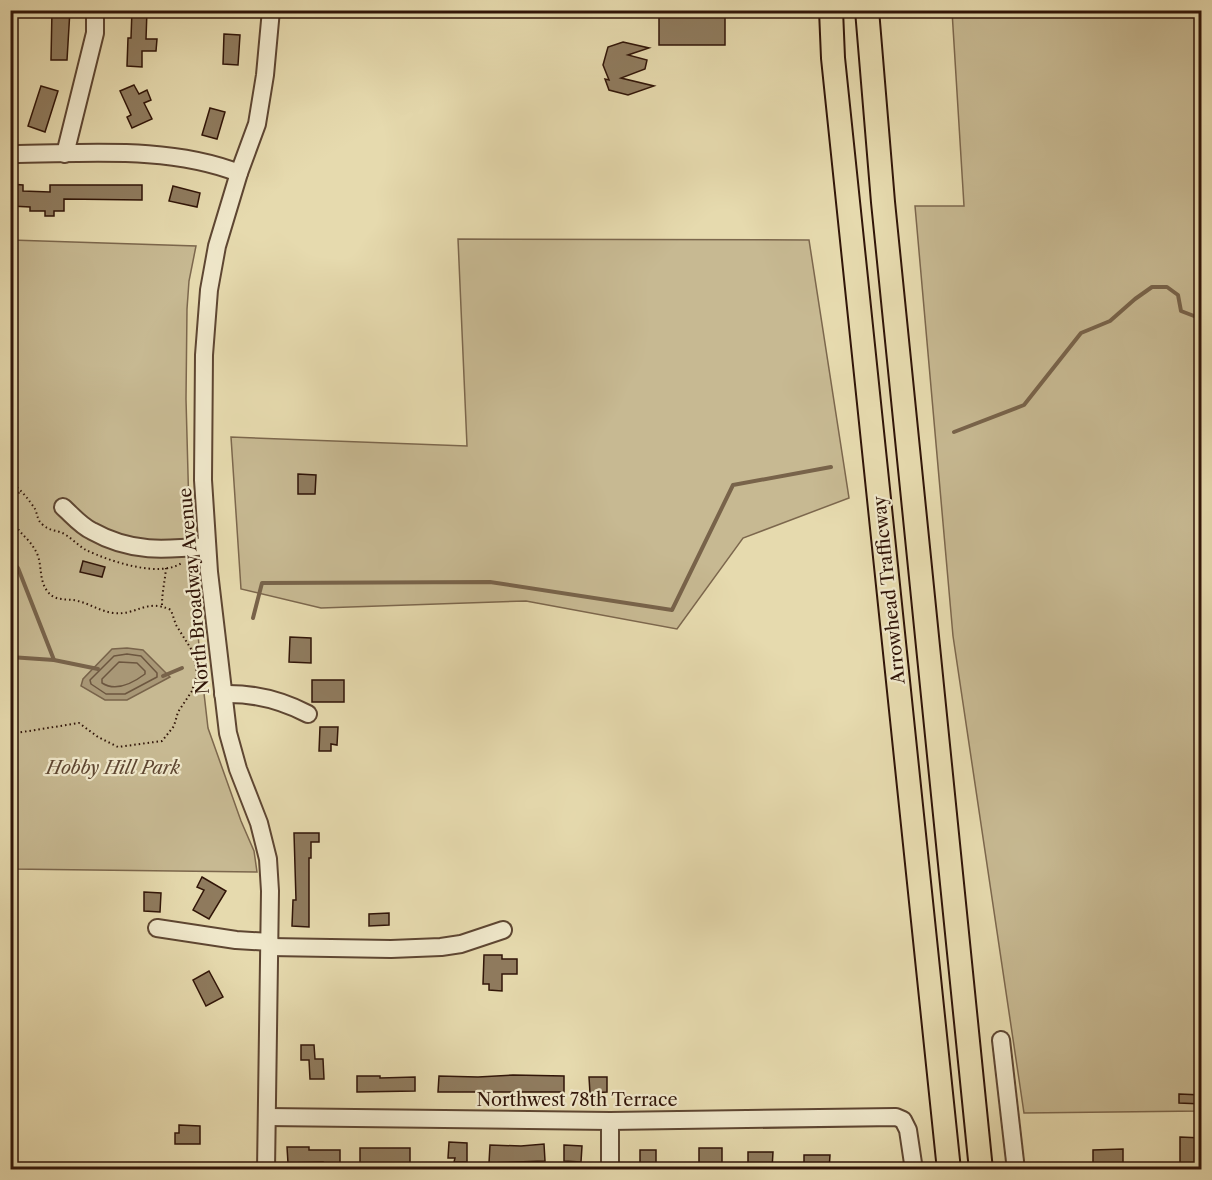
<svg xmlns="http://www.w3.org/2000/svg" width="1212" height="1180" font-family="'Libre Caslon Text',serif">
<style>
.green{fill:#c7b992;stroke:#7c674d;stroke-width:1.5}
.water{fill:#a89776;stroke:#78634a;stroke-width:1.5}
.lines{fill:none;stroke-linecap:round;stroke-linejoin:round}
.shore{stroke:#6c563f;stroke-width:1.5}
.stream{stroke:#78634a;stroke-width:4}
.building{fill:#8f7b5e;stroke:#311508;stroke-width:1.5}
.minor-casing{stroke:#5e4632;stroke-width:20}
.highway-casing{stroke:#311508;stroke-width:26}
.path{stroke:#311508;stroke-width:2;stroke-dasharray:1.5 3;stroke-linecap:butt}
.minor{stroke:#efe7ca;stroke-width:16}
.highway{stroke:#e6daae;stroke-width:22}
.labels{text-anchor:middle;stroke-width:4.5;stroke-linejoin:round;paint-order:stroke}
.street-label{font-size:18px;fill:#311508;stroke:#efe7ca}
.park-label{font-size:18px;font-style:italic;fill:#5e4631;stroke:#efe7ca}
</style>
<rect width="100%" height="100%" fill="#e6daae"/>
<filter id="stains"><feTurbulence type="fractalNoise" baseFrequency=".00333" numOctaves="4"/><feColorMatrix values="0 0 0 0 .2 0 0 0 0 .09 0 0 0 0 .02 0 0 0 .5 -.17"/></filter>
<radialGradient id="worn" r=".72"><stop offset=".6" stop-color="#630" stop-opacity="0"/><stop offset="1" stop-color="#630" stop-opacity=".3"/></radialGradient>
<!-- green -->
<g class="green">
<polygon points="952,11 1201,11 1201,1111 1024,1113 953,636 915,206 964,206"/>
<polygon points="458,239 809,240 849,498 743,538 677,629 526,601 321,608 241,589 231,437 467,446"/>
<polygon points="11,240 196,246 189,281 187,309 186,399 190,548 201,667 208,728 241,821 254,851 257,872 11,869"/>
</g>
<!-- water -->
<polygon class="water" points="127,648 143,650 170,677 127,700 105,700 81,686 83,679 112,649"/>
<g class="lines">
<!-- shore -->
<g class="shore">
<polygon points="127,654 141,656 157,673 157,677 125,694 106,694 91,684 90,680 114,656"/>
<path d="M119,662L137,663L145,671V674C133,683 116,692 102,683V679Z"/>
</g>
<!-- stream -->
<g class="stream">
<polyline points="954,432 1024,405 1081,333 1110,321 1135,299 1152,287 1167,287 1178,295 1181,311 1194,316 1202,312"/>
<polyline points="10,559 18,568 54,660 98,669"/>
<polyline points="253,618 262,583 490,582 672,610 733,485 831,467"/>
<polyline points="10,657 54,660"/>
<polyline points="163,676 182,668"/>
</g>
</g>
<!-- building -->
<g class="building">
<polygon points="52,10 70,10 67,60 51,60"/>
<polygon points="132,10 147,10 146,39 157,39 156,51 142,51 142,67 127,66 128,38 131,38"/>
<rect x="659" y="12" width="66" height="33"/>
<polygon points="224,34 240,35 238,65 223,64"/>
<polygon points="623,42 649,48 628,55 647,60 645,69 621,78 654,86 628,95 609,90 605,79 609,80 603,65 608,47"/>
<polygon points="134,85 139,94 147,90 151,100 144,103 152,119 132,128 127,117 131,115 120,91"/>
<polygon points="41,86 58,91 45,132 28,126"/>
<polygon points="210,108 225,112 217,139 202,135"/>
<polygon points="10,184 23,185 23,191 50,192 50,185 142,185 142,200 64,199 64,211 54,211 54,216 45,216 45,211 30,211 30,207 11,206"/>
<polygon points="173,186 200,193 197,207 169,201"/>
<polygon points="298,474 316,475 315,494 298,494"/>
<polygon points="83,561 105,567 102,577 80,572"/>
<polygon points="290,637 311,638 311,663 289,662"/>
<rect x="312" y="680" width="32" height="22"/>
<polygon points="320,727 338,727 337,745 331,744 331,751 319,751"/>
<polygon points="294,833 319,833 319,842 311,842 311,858 309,858 309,927 292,926 293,900 296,900"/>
<polygon points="202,877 226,891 209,919 193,910 204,890 197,887"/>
<polygon points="144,892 161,893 160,912 144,911"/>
<polygon points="389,913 389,925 369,926 369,914"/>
<polygon points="484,955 502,955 502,959 517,959 517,974 502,974 502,991 489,990 489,984 483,984"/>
<polygon points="209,971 223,997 206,1006 193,980"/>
<polygon points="301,1045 314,1045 315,1059 323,1059 324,1079 310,1079 309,1060 301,1060"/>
<polygon points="513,1075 564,1076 564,1092 438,1092 439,1076 478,1077"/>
<polygon points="357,1076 380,1076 380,1078 415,1077 415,1091 357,1092"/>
<polygon points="589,1077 607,1077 607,1092 590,1093"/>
<polygon points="1179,1094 1202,1095 1202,1104 1179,1103"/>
<polygon points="179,1125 200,1126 200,1144 175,1144 175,1133 179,1133"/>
<polygon points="1180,1137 1202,1138 1202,1170 1180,1170"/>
<polygon points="449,1142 467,1143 467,1162 454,1162 455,1158 448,1158"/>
<polygon points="544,1144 545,1161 489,1163 490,1145 521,1146"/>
<polygon points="564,1145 582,1146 581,1162 564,1161"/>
<polygon points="287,1147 309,1147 309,1150 340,1150 340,1163 334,1163 334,1170 323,1170 323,1162 288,1163"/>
<polygon points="360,1148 410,1148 410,1168 389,1168 389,1163 360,1164"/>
<polygon points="699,1148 722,1148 722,1164 699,1165"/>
<polygon points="1123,1149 1123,1165 1093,1166 1093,1150"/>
<rect x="640" y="1150" width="16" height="20"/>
<polygon points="748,1152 773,1152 772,1169 748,1168"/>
<polygon points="804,1155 830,1155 829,1170 804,1170"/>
</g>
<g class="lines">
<!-- minor casing -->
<g class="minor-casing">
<g id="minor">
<path d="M10,154C85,154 167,145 239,173"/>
<polyline points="65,154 95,33 95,10"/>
<path d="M63,507C72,515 81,526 92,531C131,553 165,550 207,546"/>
<path d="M223,694C254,693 281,700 308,714"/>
<polyline points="157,928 236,940 270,942"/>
<polyline points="270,947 391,949 441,947 461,944 503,930"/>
<polyline points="1001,1040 1016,1170"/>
<polyline points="267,1117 610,1121 896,1117 903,1120 908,1130 914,1170"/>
<polyline points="266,1170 270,891 268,859 259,823 238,769 228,733 209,572 203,480 204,355 209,290 217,246 239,173 257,124 265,75 271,10"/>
<polyline points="610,1170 610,1121"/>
</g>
</g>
<!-- highway casing -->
<g class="highway-casing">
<g id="highway">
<polyline points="831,10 833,58 949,1170"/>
<polyline points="867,10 883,202 981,1170"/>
</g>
</g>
<!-- path -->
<g class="path">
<path d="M10,482C19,487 30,501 35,509C38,516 37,520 43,525C49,530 53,530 60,532C69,535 77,545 86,550C109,561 161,579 183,562"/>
<polyline points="10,503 13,496 20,492"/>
<path d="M10,504C11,534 29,533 38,556C42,568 39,581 48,592C56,602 67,598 78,601C90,604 100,611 113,613C136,616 146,598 171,610L176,625L193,652L197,673L192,691L178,712L174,726L162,741L118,747L98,737L79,723L10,734"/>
<path d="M162,605C162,592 165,581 166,568"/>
</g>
<!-- minor -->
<use href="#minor" class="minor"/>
<!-- highway -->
<use href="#highway" class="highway"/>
</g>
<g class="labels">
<!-- street labels -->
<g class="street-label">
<text transform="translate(889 590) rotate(-96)" y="6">Arrowhead Trafficway</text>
<text transform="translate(194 591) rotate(-95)" y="6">North Broadway Avenue</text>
<text x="577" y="1106">Northwest 78th Terrace</text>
</g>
<!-- park labels -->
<g class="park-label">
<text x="113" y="774">Hobby Hill Park</text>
</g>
</g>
<!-- margin -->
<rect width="1212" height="1180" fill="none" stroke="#e6daae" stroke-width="36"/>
<rect x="12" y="12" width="1188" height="1156" fill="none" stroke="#311508" stroke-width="3"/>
<rect x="18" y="18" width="1176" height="1144" fill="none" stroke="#311508" stroke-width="1.5"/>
<rect width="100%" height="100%" filter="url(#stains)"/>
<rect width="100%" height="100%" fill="url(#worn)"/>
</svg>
